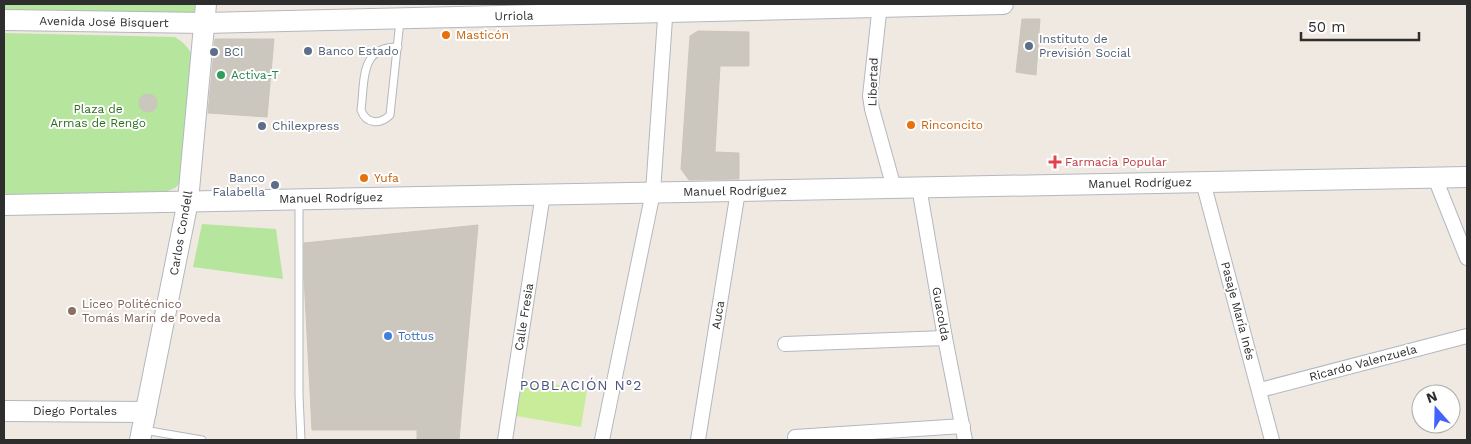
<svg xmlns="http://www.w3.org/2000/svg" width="1471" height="444" font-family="'Work Sans',sans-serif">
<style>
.green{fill:#b6e59e}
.pitch{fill:#c9ec9a}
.building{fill:#cbc7bf;stroke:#cbc5ba}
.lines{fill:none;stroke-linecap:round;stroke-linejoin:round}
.service-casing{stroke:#b4b7c1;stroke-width:9}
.minor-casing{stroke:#b4b7c1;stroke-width:16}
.secondary-casing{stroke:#b4b7c1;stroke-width:22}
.service{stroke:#fff;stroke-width:7}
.minor{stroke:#fff;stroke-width:14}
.secondary{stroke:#fff;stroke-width:20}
.food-dot{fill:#e8710a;stroke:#fff;stroke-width:2}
.service-dot{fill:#5c6f8a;stroke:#fff;stroke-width:2}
.leisure-dot{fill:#2e9e5b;stroke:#fff;stroke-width:2}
.health-dot{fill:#e0444e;stroke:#fff;stroke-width:2}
.education-dot{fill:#8d6e63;stroke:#fff;stroke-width:2}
.shop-dot{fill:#3f7fe0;stroke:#fff;stroke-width:2}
.labels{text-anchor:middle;stroke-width:4;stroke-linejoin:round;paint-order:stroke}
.street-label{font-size:12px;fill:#2e2e2e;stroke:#fff}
.food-label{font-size:12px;fill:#c56008;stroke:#fff;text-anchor:start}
.service-label{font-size:12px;fill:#4e5e75;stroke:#fff;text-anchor:start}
.leisure-label{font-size:12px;fill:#27864d;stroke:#fff;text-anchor:start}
.park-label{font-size:12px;fill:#2c6e1b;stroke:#fff}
.health-label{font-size:12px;fill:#be3a42;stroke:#fff;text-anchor:start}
.education-label{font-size:12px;fill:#785e54;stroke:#fff;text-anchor:start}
.shop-label{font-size:12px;fill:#366cbe;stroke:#fff;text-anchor:start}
.neighbourhood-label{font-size:14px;letter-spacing:1px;fill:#4d5680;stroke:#fff}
</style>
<rect width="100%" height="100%" fill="#efe9e1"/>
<!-- green -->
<g class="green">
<polygon points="4,4 195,4 194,20 4,16"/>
<path d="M4,33L175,37C183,42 188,47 192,55L182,181L175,188L158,195L4,199Z"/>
<polygon points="202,224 276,229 283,279 193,267"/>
</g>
<!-- pitch -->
<polygon class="pitch" points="522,379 587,390 581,427 516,416"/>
<!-- building -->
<g class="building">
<polygon points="1022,19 1040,19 1036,75 1016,72"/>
<polygon points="698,31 749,32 749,66 720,66 715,152 739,153 739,179 689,180 681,169 690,36"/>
<polygon points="215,39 274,39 267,117 208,113"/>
<circle cx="148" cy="103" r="9"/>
<polygon points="478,225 459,440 417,440 417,430 312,430 304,276 304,243"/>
</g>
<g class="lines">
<!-- service casing -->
<g class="service-casing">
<g id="service">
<path d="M398,47C359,47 365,81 361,110C366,124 380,125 390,115L399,30L400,19"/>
<polyline points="299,202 299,395 301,440"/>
<polyline points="144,430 202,440"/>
</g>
</g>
<!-- minor casing -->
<g class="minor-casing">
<g id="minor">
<polyline points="880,4 870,96 872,109 894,188"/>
<polyline points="1435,178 1467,258"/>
<polyline points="1203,182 1272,440"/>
<polyline points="919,187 945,338 965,440"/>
<polyline points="785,344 945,338"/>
<polyline points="1260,390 1467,336"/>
<polyline points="795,437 963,426"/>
<polyline points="505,440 543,194"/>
<polyline points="602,440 653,192 666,4"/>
<polyline points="698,440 738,191"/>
</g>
</g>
<!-- secondary casing -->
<g class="secondary-casing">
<g id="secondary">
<polyline points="4,20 205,23 1003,4"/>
<polyline points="4,205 1467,177"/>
<polyline points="4,411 146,412"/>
<polyline points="140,440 188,201 206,4"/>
</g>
</g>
<!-- service -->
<use href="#service" class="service"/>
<!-- minor -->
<use href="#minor" class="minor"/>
<!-- secondary -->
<use href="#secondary" class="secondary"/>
</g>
<!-- markers -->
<g class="food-dot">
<circle cx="446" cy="35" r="5"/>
<circle cx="911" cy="125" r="5"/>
<circle cx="364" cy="178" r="5"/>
</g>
<g class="service-dot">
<circle cx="1029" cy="46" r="5"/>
<circle cx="308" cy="51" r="5"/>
<circle cx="214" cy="52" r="5"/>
<circle cx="262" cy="126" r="5"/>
<circle cx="275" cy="185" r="5"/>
</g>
<circle class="leisure-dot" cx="221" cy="75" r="5"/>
<path class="health-dot" d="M1052.5 154.5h5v5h5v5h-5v5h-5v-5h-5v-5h5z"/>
<circle class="education-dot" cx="72" cy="311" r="5"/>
<circle class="shop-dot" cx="388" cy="336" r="5"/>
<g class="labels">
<!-- street labels -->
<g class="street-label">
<text transform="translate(514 16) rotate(-1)" y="4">Urriola</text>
<text transform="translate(104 22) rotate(1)" y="4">Avenida José Bisquert</text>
<text transform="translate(873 82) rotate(-88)" y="4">Libertad</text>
<text transform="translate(1140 183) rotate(-1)" y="4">Manuel Rodríguez</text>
<text transform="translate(735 191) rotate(-1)" y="4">Manuel Rodríguez</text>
<text transform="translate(331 198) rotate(-1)" y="4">Manuel Rodríguez</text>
<text transform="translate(181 233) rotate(-80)" y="4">Carlos Condell</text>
<text transform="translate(1238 311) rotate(75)" y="4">Pasaje María Inés</text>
<text transform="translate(941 314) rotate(80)" y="4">Guacolda</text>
<text transform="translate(718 315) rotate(-81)" y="4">Auca</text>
<text transform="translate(524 317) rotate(-81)" y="4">Calle Fresia</text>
<text transform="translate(1363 363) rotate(-15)" y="4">Ricardo Valenzuela</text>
<text x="75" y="415">Diego Portales</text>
</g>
<!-- food labels -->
<g class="food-label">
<text x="456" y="39">Masticón</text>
<text x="921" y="129">Rinconcito</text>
<text x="374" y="182">Yufa</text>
</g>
<!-- service labels -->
<g class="service-label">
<text x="1039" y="43">Instituto de<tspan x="1039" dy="14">Previsión Social</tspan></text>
<text x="318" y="55">Banco Estado</text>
<text x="224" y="56">BCI</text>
<text x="272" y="130">Chilexpress</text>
<text x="265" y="182" text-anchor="end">Banco<tspan x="265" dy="14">Falabella</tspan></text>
</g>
<!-- leisure labels -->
<g class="leisure-label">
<text x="231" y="79">Activa-T</text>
</g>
<!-- park labels -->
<g class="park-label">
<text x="98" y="113">Plaza de<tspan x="98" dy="14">Armas de Rengo</tspan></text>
</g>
<!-- health labels -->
<g class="health-label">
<text x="1065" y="166">Farmacia Popular</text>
</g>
<!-- education labels -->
<g class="education-label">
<text x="82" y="308">Liceo Politécnico<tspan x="82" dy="14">Tomás Marín de Poveda</tspan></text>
</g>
<!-- shop labels -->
<g class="shop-label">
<text x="398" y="340">Tottus</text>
</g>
<!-- neighbourhood labels -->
<g class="neighbourhood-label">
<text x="581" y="390">POBLACIÓN N°2</text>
</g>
</g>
<!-- border -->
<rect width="1471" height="444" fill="none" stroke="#2e2e2e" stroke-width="10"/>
<!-- north arrow -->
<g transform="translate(1436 409) rotate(340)"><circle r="24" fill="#ffffff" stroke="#ababab"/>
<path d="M0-4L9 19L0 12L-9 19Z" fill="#4264fb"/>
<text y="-8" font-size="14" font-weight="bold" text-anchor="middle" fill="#2e2e2e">N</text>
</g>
<!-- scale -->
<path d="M1301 32v8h118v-8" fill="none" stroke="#2e2e2e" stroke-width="2.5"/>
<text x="1308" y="32" font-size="15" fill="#2e2e2e" stroke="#ffffff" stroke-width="4" paint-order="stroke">50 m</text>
</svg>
